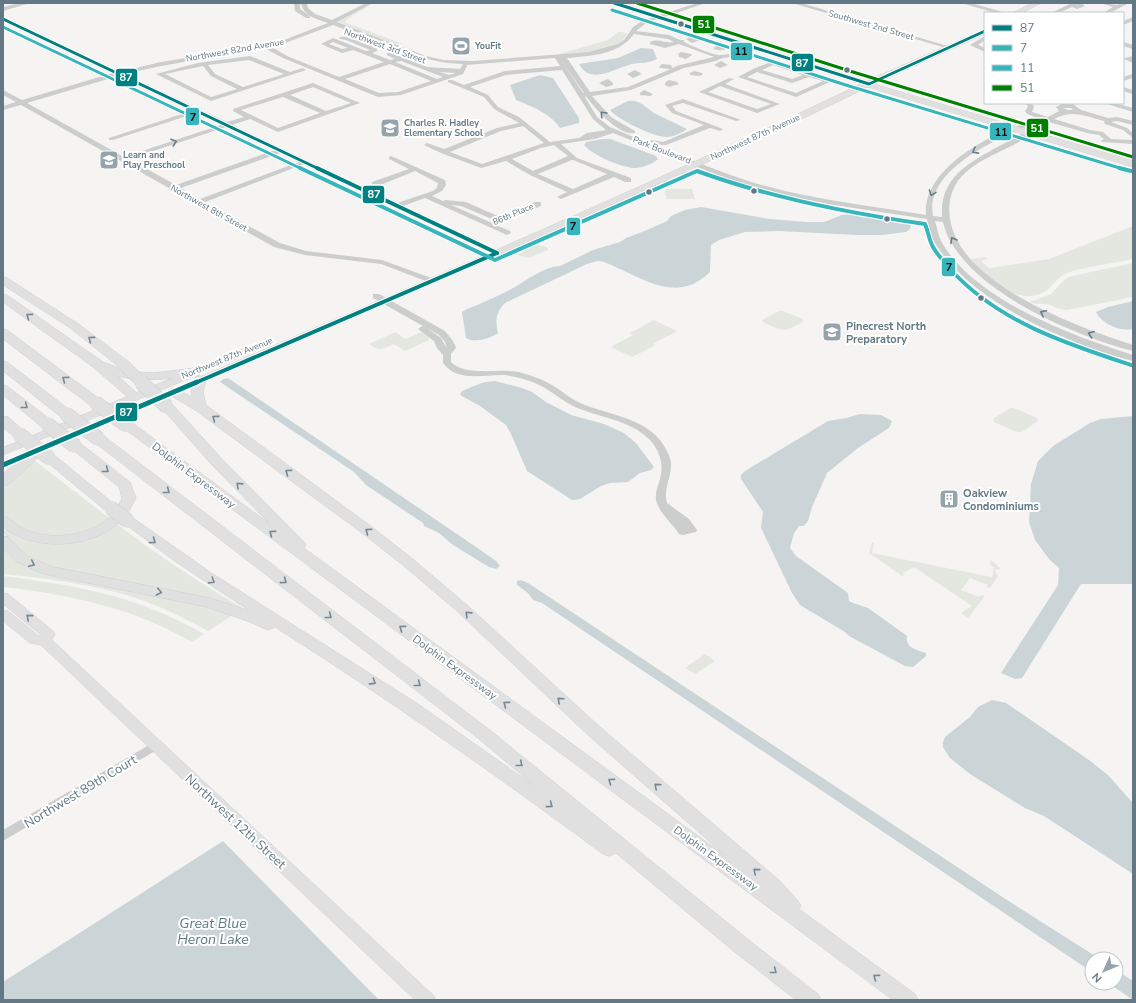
<svg xmlns="http://www.w3.org/2000/svg" width="1136" height="1003" font-family="'Nunito Sans',sans-serif">
<style>
.green{fill:#e4e7e0}
.water{fill:#cbd5d7}
.lines{fill:none;stroke-linecap:round;stroke-linejoin:round}
.major-casing{stroke:#d1d2d1;stroke-width:1}
.highway-casing{stroke:#d0d1d1;stroke-width:1}
.minor{fill:#cccdcd;fill-rule:evenodd}
.major{fill:#e0e0e0;fill-rule:evenodd}
.highway{fill:#e0e0e0;fill-rule:evenodd}
.highway-bridge-far1-casing{stroke:#d0d1d1;stroke-width:12;stroke-linecap:butt}
.highway-bridge-casing{stroke:#d0d1d1;stroke-width:15;stroke-linecap:butt}
.highway-bridge-far1{stroke:#e0e0e0;stroke-width:11}
.highway-bridge{stroke:#e0e0e0;stroke-width:14}
.bus-1-far2-casing{stroke:#fff;stroke-width:5}
.bus-1-far1-casing{stroke:#fff;stroke-width:6}
.bus-1-casing{stroke:#fff;stroke-width:8}
.bus-2-far1-casing{stroke:#fff;stroke-width:5}
.bus-2-casing{stroke:#fff;stroke-width:6}
.bus-3-far1-casing{stroke:#fff;stroke-width:5}
.bus-3-casing{stroke:#fff;stroke-width:6}
.bus-4-casing{stroke:#fff;stroke-width:5}
.bus-1-far2{stroke:#008080;stroke-width:3}
.bus-1-far1{stroke:#008080;stroke-width:4}
.bus-1{stroke:#008080;stroke-width:5}
.bus-2-far1{stroke:#36b5bc;stroke-width:3}
.bus-2{stroke:#36b5bc;stroke-width:4}
.bus-3-far1{stroke:#36b5bc;stroke-width:3}
.bus-3{stroke:#36b5bc;stroke-width:4}
.bus-4{stroke:#008000;stroke-width:3}
.oneway{stroke:#677d89}
.oneway2{stroke:#758893}
.bus-dot{fill:#627985;stroke:#fff;stroke-width:1.5}
.labels{text-anchor:middle;stroke-width:4;stroke-linejoin:round;paint-order:stroke}
.far-street-label{font-size:9px;fill:#627985;stroke:#fff}
.far-poi-label{font-size:9px;font-weight:bold;fill:#627985;stroke:#fff;text-anchor:start}
.poi-label{font-size:11px;font-weight:bold;fill:#627985;stroke:#fff;text-anchor:start}
.street-label{font-size:11px;fill:#627985;stroke:#fff}
.near-street-label{font-size:13px;fill:#627985;stroke:#fff}
.near-water-label{font-size:14px;font-style:italic;fill:#5e7b82;stroke:#fff}
.line-badge{stroke:#fff;stroke-width:1.5}
.badge-label{font-size:11px;text-anchor:middle;font-weight:bold;fill:#fff}
.pale-badge-label{font-size:11px;text-anchor:middle;font-weight:bold;fill:#111}
</style>
<rect width="100%" height="100%" fill="#f5f4f2"/>
<!-- green -->
<g class="green">
<polygon points="365,7 366,8 353,15 344,22 403,44 395,44 338,22"/>
<path d="M618,32H623L627,34C625,38 622,41 619,44C607,52 572,56 559,54L608,40Z"/>
<polygon points="667,189 692,189 695,199 666,199 665,190"/>
<path d="M1133,226V259C1111,264 1088,266 1067,273C1057,277 1054,285 1046,291C1019,308 988,279 971,259L986,257L988,259L981,261L989,268L1049,259Z"/>
<polygon points="537,244 548,248 548,250 529,258 517,255"/>
<path d="M1133,263V297L1067,310C1059,310 1053,305 1045,304C1039,303 1036,305 1030,302L1051,294L1065,279L1072,276Z"/>
<path d="M779,311H783L803,319V322C782,333 784,332 763,322L762,320Z"/>
<polygon points="654,320 677,331 653,344 656,345 632,357 611,347 633,335 630,333"/>
<path d="M395,332L406,339L421,332L429,337V340L405,351L394,344C381,350 380,351 369,344Z"/>
<polygon points="1010,408 1014,408 1037,418 1038,421 1022,432 1017,432 994,422 993,419"/>
<polygon points="35,461 112,520 104,525 73,536 37,535 10,523 5,516 3,513 3,489 5,485"/>
<path d="M116,523C158,556 202,584 247,611L63,572L26,557L9,541L3,531L7,529L47,542Z"/>
<polygon points="872,542 874,543 872,553 992,577 994,567 990,566 991,560 1001,569 995,570 998,576 990,588 986,587 988,585 970,578 961,590 979,597 981,595 985,596 968,618 961,613 972,606 914,567 903,573 904,575 902,576 869,553"/>
<path d="M3,546C20,561 29,569 51,576L184,600L234,614L208,631C188,620 168,610 147,602C101,585 52,579 3,574Z"/>
<path d="M3,576C79,586 136,595 204,634L192,642C130,607 72,595 3,587Z"/>
<polygon points="705,654 715,661 695,674 685,668"/>
</g>
<!-- water -->
<g class="water">
<path d="M641,48L653,49L657,59C648,64 641,62 632,64C615,68 591,86 579,64L618,58Z"/>
<path d="M540,75L553,78L579,118V123L560,128C551,114 531,106 516,100L510,85Z"/>
<path d="M628,101H635L642,104L654,113L687,129C682,133 673,137 667,137C655,138 617,119 610,110Z"/>
<path d="M602,139H610L651,154L656,156L658,159C653,164 639,169 632,168C616,165 594,156 584,145L586,142Z"/>
<path d="M701,207L769,219L807,222H824L842,215L860,213L899,220L911,224L910,229L906,232L882,235H857L779,231L745,232L719,240L711,245L710,272C681,300 654,285 622,270C614,267 608,262 599,261C595,261 591,263 587,264L505,303C496,312 495,320 498,333C490,339 474,343 466,338L462,312L467,309C483,303 500,295 515,287C529,279 543,267 560,266L593,250L620,242L626,238L647,230L667,221L671,216L685,210Z"/>
<path d="M1133,301V329C1120,332 1102,324 1096,312L1108,307Z"/>
<polygon points="228,378 476,547 496,561 500,566 496,569 489,567 453,545 439,533 424,526 423,523 366,485 354,472 220,382 223,379"/>
<path d="M495,381L522,388L532,392L546,402L571,415L604,424L624,433L636,443L654,467L651,470L640,473L628,482L610,483L601,486L580,499L572,500L527,471L511,434L506,425L480,406L460,395L461,392C472,386 482,382 495,381Z"/>
<path d="M860,414L881,415L892,421L889,428L858,448L827,473L812,507L808,521L804,526H799L794,533L790,548L796,556L848,593L849,601L853,603L868,608L903,633L907,636C905,648 917,650 926,653V656L913,667L905,666L849,636L845,632L800,605L792,593L761,528L763,512L741,479V475L745,471L828,421L846,418Z"/>
<polygon points="1133,416 1133,584 1081,584 1022,678 1015,679 1001,673 1058,585 1059,568 1049,559 1035,540 1029,522 1031,484 1038,461 1053,446 1090,423 1101,419"/>
<polygon points="521,580 528,583 1004,898 1100,959 1092,959 1092,972 542,603 533,600 528,593 517,585 517,581"/>
<polygon points="992,700 1006,703 1089,760 1108,775 1133,803 1133,874 1044,816 1025,808 970,774 950,758 943,747 943,742 945,737 970,717 978,707"/>
<polygon points="223,841 379,1000 3,1000 3,982"/>
<polygon points="1116,970 1133,981 1133,1000 1108,983 1116,983"/>
</g>
<g class="lines">
<!-- major casing -->
<g class="major-casing">
<g id="major">
<path d="M611,3H621L867,81L985,29V34L874,84L1133,161V167L868,87L783,128L513,249L3,468V461C290,338 579,219 861,84Z"/>
<polygon points="1033,3 1041,3 1022,13 1013,13"/>
<polygon points="266,340 270,341 271,343 270,345 3,455 3,448"/>
<polygon points="3,593 8,594 53,631 55,634 52,640 433,995 436,1000 415,1000 41,645 30,643 3,621 3,610 8,611 39,636 41,635 3,604"/>
</g>
</g>
<!-- highway casing -->
<g class="highway-casing">
<g id="highway">
<polygon points="3,277 7,278 77,323 126,360 128,363 126,366 118,366 69,327 3,285"/>
<path d="M3,294L7,295L103,362L127,371L138,372L154,373L195,368L199,369L201,372L199,375L195,376C169,378 144,383 118,376L140,396L138,399H130L93,367L3,302Z"/>
<polygon points="3,329 7,330 101,400 102,403 101,406 91,406 3,339"/>
<polygon points="3,361 7,362 71,411 72,414 71,417 61,417 3,371"/>
<path d="M200,376L204,377L206,380L203,392L206,405L372,527L414,560L467,605L600,727L780,881L798,901L801,906L799,909L915,994L918,1000H893L119,425L121,422H131L270,524L212,465L161,407L162,404H172L222,459L304,542L306,545L304,548L727,857L588,735L457,611L404,566L362,533L195,410L170,395L168,392L170,389L174,388L192,397C190,391 192,383 196,377Z"/>
<polygon points="3,385 7,386 52,421 54,424 52,427 42,427 3,395"/>
<polygon points="3,416 8,417 24,431 26,434 24,437 14,437 3,427"/>
<path d="M99,435L104,436L491,731L750,941L818,994L821,1000H796L736,953L616,853L609,856L603,854C496,775 387,698 275,627L268,630L250,622L207,607L44,574L17,562L3,548V536L8,537L27,556L53,567L210,598L250,611L176,562L121,521C92,549 34,552 3,527V516C11,518 14,523 21,527C44,541 83,537 104,522C108,519 112,515 116,511H106L42,458L44,455H54L118,507L122,498L119,487L68,446L70,443H80L130,482L136,498L126,517L133,518L213,574L418,704L536,787L479,739L94,442L92,439L94,436Z"/>
<path d="M38,446L43,447L45,450L43,453C36,459 9,486 3,487V474L33,447Z"/>
</g>
</g>
<!-- minor -->
<g class="minor">
<polygon points="20,3 30,3 3,11 3,7"/>
<polygon points="294,3 300,3 300,9 310,16 310,18 306,18 295,11"/>
<path d="M301,3H307L308,8L315,14L332,20L366,3H373L337,22L426,56L444,60L473,61L589,52L618,44L624,40L633,27L642,21L697,3H706L646,23L636,31L669,35L680,40H684V42C692,46 712,55 720,55C732,54 738,51 751,54V56C739,61 728,53 716,61L684,68L631,90L592,96L611,117L635,131V133C619,136 595,109 586,96L585,97L597,117L610,127L648,143L651,140L663,142L704,125L672,113L665,105L683,99L741,120L736,121L683,103L672,106L676,111L723,129L720,131L710,128L666,145L652,144C695,161 737,180 781,190C829,201 877,207 926,215C922,166 1000,128 1040,119L1027,114L1025,111L1028,107L1026,103H1032L1034,107L1032,112L1048,117L1059,111L1056,107L1063,103L1073,104L1081,110L1108,118L1117,117L1133,121V125L1117,121L1111,122L1127,128L1133,133V138L1123,130L1105,124L1104,121C1086,116 1072,109 1054,119L1090,130L1103,132L1111,139L1133,140V144L1102,142L1101,141L1104,139L1099,135L1087,133L1049,122C1039,128 1029,135 1019,142C998,154 970,162 956,184C950,194 948,207 950,219C960,285 1078,327 1133,345V351C1074,336 958,287 943,222L935,221C937,227 938,235 941,241C974,300 1072,336 1133,355V361C1071,345 979,305 942,253C939,249 935,244 933,240C930,234 929,226 927,219L834,205L776,194L730,180L613,133L595,139L561,144L577,158L631,178V182H625L614,177L561,199L557,197L567,192L530,175L506,161L481,168L441,153L424,145L427,143L444,149L497,128L519,123L494,109L484,97L448,82V80H452L464,85L505,71L560,66L555,58L466,65L467,66L463,74L401,95L378,97L283,58L264,48L161,66L124,74L227,122L244,117L233,111V109L313,83L360,103L278,132L250,119L232,125L397,203L433,191L437,188L438,183L415,171L378,186H372V182L409,169L389,159V157L391,156L445,180L446,185L442,191L432,196L443,201L446,200L466,202L500,217L535,202H541V206L498,224H493L510,231L511,233L507,235L425,198L403,206L500,251V255H497L304,164L205,202L280,243L306,251L382,260L434,279V283H431L381,264L305,255L274,247L21,105L3,110V106L16,102L3,95V90L22,100L113,73L3,21V17L119,72L161,62L252,47L284,40L328,23C317,19 303,16 301,3ZM333,25C375,40 418,63 463,64L460,69L427,67L391,53H387V55L395,59L390,60L372,53L377,51V49C367,45 349,32 339,38L340,39L346,40L370,50L366,51L333,38L321,44L342,53L353,50L384,62L339,77L287,56L270,46L288,42ZM634,34L668,39L674,42C665,44 660,38 650,42V44L665,48L679,44L714,57L680,65L672,68L671,65L662,64L659,67L660,68L671,69L628,87L590,92L567,58C590,56 619,55 634,34ZM333,42L348,48L342,49L329,44ZM561,60L584,93H583ZM401,61L443,77L437,79L395,62ZM390,64L431,81L398,92L379,93L345,79ZM562,70L593,119L606,130L587,133L579,138L550,142L519,117L498,107L488,95L470,87L506,75ZM439,72L456,73L449,75ZM118,76L191,111L109,138V140H113L196,113L221,125L124,157L27,103ZM313,87L351,103L326,111L290,95ZM283,97L320,113L278,128L241,110ZM1063,108H1071L1073,110H1068ZM1037,124C1026,130 1016,138 1005,143C974,160 939,175 942,217L933,216C924,169 1002,135 1037,124ZM523,126L544,143L482,164L450,152L501,131ZM226,127L275,150L176,185L129,159ZM554,145L568,156L533,171L512,159L541,148ZM280,153L299,162L200,199L181,188ZM572,160H573L607,174L573,189L538,174ZM451,205L461,206L494,220L491,222L492,223Z"/>
<polygon points="792,3 801,3 951,47 946,48"/>
<polygon points="961,3 971,3 1006,13 996,13"/>
<polygon points="1072,3 1081,3 1085,6 1077,9 1072,7 1059,13 1051,13"/>
<polygon points="1100,3 1117,5 1122,3 1129,3 1110,13 1103,13 1113,7"/>
<polygon points="1133,17 1133,21 1123,25 1123,21"/>
<polygon points="692,36 698,37 700,40 692,43 686,39"/>
<polygon points="985,36 985,40 978,45 985,48 985,52 970,45"/>
<polygon points="1123,42 1133,45 1133,49 1123,46"/>
<path d="M719,45L726,47L727,48C724,51 716,51 713,48Z"/>
<polygon points="681,52 691,54 692,55 686,59 679,57 678,54"/>
<path d="M250,56L290,72L303,68L306,70L211,101L156,74L198,63ZM249,60L284,74L243,87L215,74L208,65ZM203,66L211,76L237,89L211,97L165,74Z"/>
<polygon points="1133,56 1133,63 1124,59 1125,58"/>
<polygon points="721,61 728,65 720,68 714,65"/>
<path d="M773,61L812,73L832,81L796,97L738,77L753,69ZM773,65L803,75L792,79L762,70ZM757,72L792,83L809,77L823,81L796,93L747,77Z"/>
<polygon points="635,70 642,74 633,78 627,74"/>
<polygon points="694,71 702,73 703,74 700,76 690,75 690,73"/>
<polygon points="1133,74 1133,78 1123,81 1123,77"/>
<path d="M729,78L734,79L725,84L780,104L757,113L699,92ZM720,86L771,104L757,109L708,92Z"/>
<polygon points="608,79 613,83 613,85 606,87 599,83"/>
<polygon points="669,80 677,82 679,84 669,87 665,85 665,83"/>
<polygon points="1123,87 1133,90 1133,94 1123,91"/>
<polygon points="644,90 653,94 650,96 640,95 640,93"/>
<polygon points="1104,103 1114,103 1133,108 1133,112"/>
<path d="M373,294H379L445,331L453,341L456,348L451,354V362C466,377 498,368 519,372C529,375 540,378 550,384C560,389 568,397 578,402C610,417 651,416 668,453C677,472 662,485 667,503L689,519L697,530L696,532L683,535L679,534C672,523 659,513 656,500C655,492 658,486 660,479C664,465 660,451 650,440C629,419 599,418 573,406C563,401 555,394 545,388C533,381 519,377 505,375C484,374 458,383 443,363V355L437,348L434,341L418,329L422,326L425,327L441,338L447,349L445,342L439,335L373,298Z"/>
<polygon points="156,741 160,742 162,745 160,748 3,841 3,830"/>
</g>
<!-- major -->
<use href="#major" class="major"/>
<!-- highway -->
<use href="#highway" class="highway"/>
<!-- highway-bridge-far1 casing -->
<g class="highway-bridge-far1-casing">
<polyline id="highway-bridge-far1" points="122,363 142,383"/>
</g>
<!-- highway-bridge casing -->
<g class="highway-bridge-casing">
<g id="highway-bridge">
<polyline points="141,382 167,407"/>
<polyline points="96,403 126,425"/>
<polyline points="66,414 99,439"/>
<polyline points="47,424 75,446"/>
<polyline points="19,434 49,458"/>
<polyline points="111,508 128,521"/>
</g>
</g>
<!-- highway-bridge-far1 -->
<use href="#highway-bridge-far1" class="highway-bridge-far1"/>
<!-- highway-bridge -->
<use href="#highway-bridge" class="highway-bridge"/>
<!-- bus-1-far2 casing -->
<g class="bus-1-far2-casing">
<g id="bus-1-far2">
<polyline points="614,3 869,84 985,31"/>
<polyline points="3,19 319,169"/>
</g>
</g>
<!-- bus-1-far1 casing -->
<g class="bus-1-far1-casing">
<g id="bus-1-far1">
<polyline points="317,168 497,253"/>
<polyline points="195,383 497,253"/>
</g>
</g>
<!-- bus-1 casing -->
<g class="bus-1-casing">
<polyline id="bus-1" points="3,465 197,382"/>
</g>
<!-- bus-2-far1 casing -->
<g class="bus-2-far1-casing">
<polyline id="bus-2-far1" points="3,27 302,169"/>
</g>
<!-- bus-2 casing -->
<g class="bus-2-casing">
<path id="bus-2" d="M300,168L495,260L697,171C771,198 847,213 925,224C928,231 929,240 933,247C938,256 946,264 952,271C999,322 1067,344 1131,365"/>
</g>
<!-- bus-3-far1 casing -->
<g class="bus-3-far1-casing">
<polyline id="bus-3-far1" points="612,10 849,86 1123,169"/>
</g>
<!-- bus-3 casing -->
<g class="bus-3-casing">
<polyline id="bus-3" points="1119,168 1131,171"/>
</g>
<!-- bus-4 casing -->
<g class="bus-4-casing">
<polyline id="bus-4" points="637,3 853,72 1133,157"/>
</g>
<!-- bus-1-far2 -->
<use href="#bus-1-far2" class="bus-1-far2"/>
<!-- bus-1-far1 -->
<use href="#bus-1-far1" class="bus-1-far1"/>
<!-- bus-1 -->
<use href="#bus-1" class="bus-1"/>
<!-- bus-2-far1 -->
<use href="#bus-2-far1" class="bus-2-far1"/>
<!-- bus-2 -->
<use href="#bus-2" class="bus-2"/>
<!-- bus-3-far1 -->
<use href="#bus-3-far1" class="bus-3-far1"/>
<!-- bus-3 -->
<use href="#bus-3" class="bus-3"/>
<!-- bus-4 -->
<use href="#bus-4" class="bus-4"/>
</g>
<!-- one-way arrows -->
<defs><path id="oneway-chevron" d="M-2-3.5L2.5 0L-2 3.5" fill="none" stroke-width="1.6" stroke-linecap="round" stroke-linejoin="round"/></defs>
<g class="oneway">
<use href="#oneway-chevron" transform="translate(603 114) rotate(-134)"/>
<use href="#oneway-chevron" transform="translate(174 142) rotate(-19)"/>
<use href="#oneway-chevron" transform="translate(975 151) rotate(151)"/>
<use href="#oneway-chevron" transform="translate(932 193) rotate(110)"/>
<use href="#oneway-chevron" transform="translate(953 240) rotate(-120)"/>
<use href="#oneway-chevron" transform="translate(1043 313) rotate(-153)"/>
<use href="#oneway-chevron" transform="translate(1091 334) rotate(-159)"/>
</g>
<g class="oneway2">
<use href="#oneway-chevron" transform="translate(29 316) rotate(-144)"/>
<use href="#oneway-chevron" transform="translate(91 339) rotate(-143)"/>
<use href="#oneway-chevron" transform="translate(65 379) rotate(-143)"/>
<use href="#oneway-chevron" transform="translate(25 406) rotate(38)"/>
<use href="#oneway-chevron" transform="translate(215 418) rotate(-143)"/>
<use href="#oneway-chevron" transform="translate(106 470) rotate(38)"/>
<use href="#oneway-chevron" transform="translate(288 472) rotate(-144)"/>
<use href="#oneway-chevron" transform="translate(239 485) rotate(-136)"/>
<use href="#oneway-chevron" transform="translate(167 491) rotate(38)"/>
<use href="#oneway-chevron" transform="translate(368 531) rotate(-143)"/>
<use href="#oneway-chevron" transform="translate(272 533) rotate(-143)"/>
<use href="#oneway-chevron" transform="translate(153 541) rotate(37)"/>
<use href="#oneway-chevron" transform="translate(32 564) rotate(25)"/>
<use href="#oneway-chevron" transform="translate(212 581) rotate(32)"/>
<use href="#oneway-chevron" transform="translate(284 581) rotate(37)"/>
<use href="#oneway-chevron" transform="translate(159 592) rotate(11)"/>
<use href="#oneway-chevron" transform="translate(468 614) rotate(-136)"/>
<use href="#oneway-chevron" transform="translate(329 616) rotate(38)"/>
<use href="#oneway-chevron" transform="translate(29 617) rotate(-140)"/>
<use href="#oneway-chevron" transform="translate(402 628) rotate(-144)"/>
<use href="#oneway-chevron" transform="translate(373 682) rotate(33)"/>
<use href="#oneway-chevron" transform="translate(418 684) rotate(38)"/>
<use href="#oneway-chevron" transform="translate(560 700) rotate(-138)"/>
<use href="#oneway-chevron" transform="translate(506 704) rotate(-144)"/>
<use href="#oneway-chevron" transform="translate(520 764) rotate(39)"/>
<use href="#oneway-chevron" transform="translate(611 781) rotate(-144)"/>
<use href="#oneway-chevron" transform="translate(657 786) rotate(-139)"/>
<use href="#oneway-chevron" transform="translate(550 805) rotate(36)"/>
<use href="#oneway-chevron" transform="translate(756 871) rotate(-139)"/>
<use href="#oneway-chevron" transform="translate(774 971) rotate(38)"/>
<use href="#oneway-chevron" transform="translate(876 977) rotate(-144)"/>
</g>
<!-- icons -->
<defs>
<g id="stadium-square" transform="scale(1)"><rect x="-9" y="-9" width="18" height="18" rx="4" fill="#95a4ab" stroke="#fff"/><path d="M0-5a6.5 5 0 1 0 0 10a6.5 5 0 1 0 0-10ZM-3.5-1.8h7v3.6h-7Z" fill="#fff"/></g>
<g id="school-square" transform="scale(1)"><rect x="-9" y="-9" width="18" height="18" rx="4" fill="#95a4ab" stroke="#fff"/><path d="M0-5L7-2L0 1L-7-2ZM-4 1L0 2.5L4 1V4Q0 6-4 4Z" fill="#fff"/></g>
<g id="building-square" transform="scale(1)"><rect x="-9" y="-9" width="18" height="18" rx="4" fill="#95a4ab" stroke="#fff"/><path d="M-4-6H4V6H1V3H-1V6H-4ZM-2.5-4.3h1.7v1.8h-1.7ZM.8-4.3h1.7v1.8H.8ZM-2.5-1h1.7V.8h-1.7ZM.8-1h1.7V.8H.8Z" fill="#fff"/></g>
</defs>
<g fill-rule="evenodd">
<use href="#stadium-square" x="461" y="46"/>
<use href="#school-square" x="390" y="128"/>
<use href="#school-square" x="109" y="160"/>
<use href="#school-square" x="832" y="332"/>
<use href="#building-square" x="949" y="499"/>
</g>
<!-- markers -->
<g class="bus-dot">
<circle cx="681" cy="24" r="3.5"/>
<circle cx="847" cy="70" r="3.5"/>
<circle cx="754" cy="191" r="3.5"/>
<circle cx="649" cy="192" r="3.5"/>
<circle cx="887" cy="219" r="3.5"/>
<circle cx="981" cy="298" r="3.5"/>
</g>
<g class="labels">
<!-- far-street labels -->
<g class="far-street-label">
<text transform="translate(871 25) rotate(16)" y="3">Southwest 2nd Street</text>
<text transform="translate(385 46) rotate(20)" y="3">Northwest 3rd Street</text>
<text transform="translate(235 50) rotate(-10)" y="3">Northwest 82nd Avenue</text>
<text transform="translate(755 137) rotate(-25)" y="3">Northwest 87th Avenue</text>
<text transform="translate(662 150) rotate(21)" y="3">Park Boulevard</text>
<text transform="translate(209 208) rotate(29)" y="3">Northwest 8th Street</text>
<text transform="translate(513 214) rotate(-23)" y="3">86th Place</text>
<text transform="translate(227 358) rotate(-22)" y="3">Northwest 87th Avenue</text>
</g>
<!-- far-poi labels -->
<g class="far-poi-label">
<text x="475" y="49">YouFit</text>
<text x="404" y="126">Charles R. Hadley<tspan x="404" dy="10">Elementary School</tspan></text>
<text x="123" y="158">Learn and<tspan x="123" dy="10">Play Preschool</tspan></text>
</g>
<!-- poi labels -->
<g class="poi-label">
<text x="846" y="330">Pinecrest North<tspan x="846" dy="13">Preparatory</tspan></text>
<text x="963" y="497">Oakview<tspan x="963" dy="13">Condominiums</tspan></text>
</g>
<!-- street labels -->
<g class="street-label">
<text transform="translate(194 475) rotate(37)" y="4">Dolphin Expressway</text>
<text transform="translate(455 667) rotate(36)" y="4">Dolphin Expressway</text>
<text transform="translate(716 858) rotate(36)" y="4">Dolphin Expressway</text>
</g>
<!-- near-street labels -->
<g class="near-street-label">
<text transform="translate(80 791) rotate(-31)" y="5">Northwest 89th Court</text>
<text transform="translate(236 821) rotate(43)" y="5">Northwest 12th Street</text>
</g>
<!-- near-water labels -->
<g class="near-water-label">
<text x="213" y="928">Great Blue<tspan x="213" dy="16">Heron Lake</tspan></text>
</g>
</g>
<g class="line-badge">
<rect x="692" y="15" width="23" height="19" rx="4" fill="#008000"/>
<rect x="730" y="42" width="23" height="19" rx="4" fill="#36b5bc"/>
<rect x="791" y="53" width="23" height="19" rx="4" fill="#008080"/>
<rect x="115" y="68" width="23" height="19" rx="4" fill="#008080"/>
<rect x="185" y="107" width="15" height="19" rx="4" fill="#36b5bc"/>
<rect x="1026" y="118" width="23" height="20" rx="4" fill="#008000"/>
<rect x="989" y="122" width="23" height="19" rx="4" fill="#36b5bc"/>
<rect x="362" y="185" width="23" height="19" rx="4" fill="#008080"/>
<rect x="566" y="217" width="15" height="19" rx="4" fill="#36b5bc"/>
<rect x="941" y="257" width="15" height="20" rx="4" fill="#36b5bc"/>
<rect x="115" y="402" width="23" height="20" rx="4" fill="#008080"/>
</g>
<g class="badge-label">
<text x="704" y="28">51</text>
<text x="802" y="67">87</text>
<text x="126" y="81">87</text>
<text x="1037" y="132">51</text>
<text x="374" y="198">87</text>
<text x="126" y="416">87</text>
</g>
<g class="pale-badge-label">
<text x="741" y="55">11</text>
<text x="193" y="121">7</text>
<text x="1001" y="136">11</text>
<text x="573" y="230">7</text>
<text x="949" y="271">7</text>
</g>
<!-- border -->
<rect width="1136" height="1003" fill="none" stroke="#627985" stroke-width="8"/>
<!-- legend -->
<rect x="984" y="12" width="140" height="92" fill="#ffffff" stroke="#c0c9ce"/>
<rect x="992" y="25" width="20" height="6" fill="#008080" stroke="#c0c9ce"/>
<text x="1020" y="32" font-size="12" fill="#627985">87</text>
<rect x="992" y="45" width="20" height="6" fill="#36b5bc" stroke="#c0c9ce"/>
<text x="1020" y="52" font-size="12" fill="#627985">7</text>
<rect x="992" y="65" width="20" height="6" fill="#36b5bc" stroke="#c0c9ce"/>
<text x="1020" y="72" font-size="12" fill="#627985">11</text>
<rect x="992" y="85" width="20" height="6" fill="#008000" stroke="#c0c9ce"/>
<text x="1020" y="92" font-size="12" fill="#627985">51</text>
<!-- north arrow -->
<g transform="translate(1104 971) rotate(226)"><circle r="19" fill="#ffffff" stroke="#c0c9ce"/>
<path d="M0-3L7 15L0 10L-7 15Z" fill="#95a4ab"/>
<text y="-6" font-size="11" font-weight="bold" text-anchor="middle" fill="#627985">N</text>
</g>
</svg>
